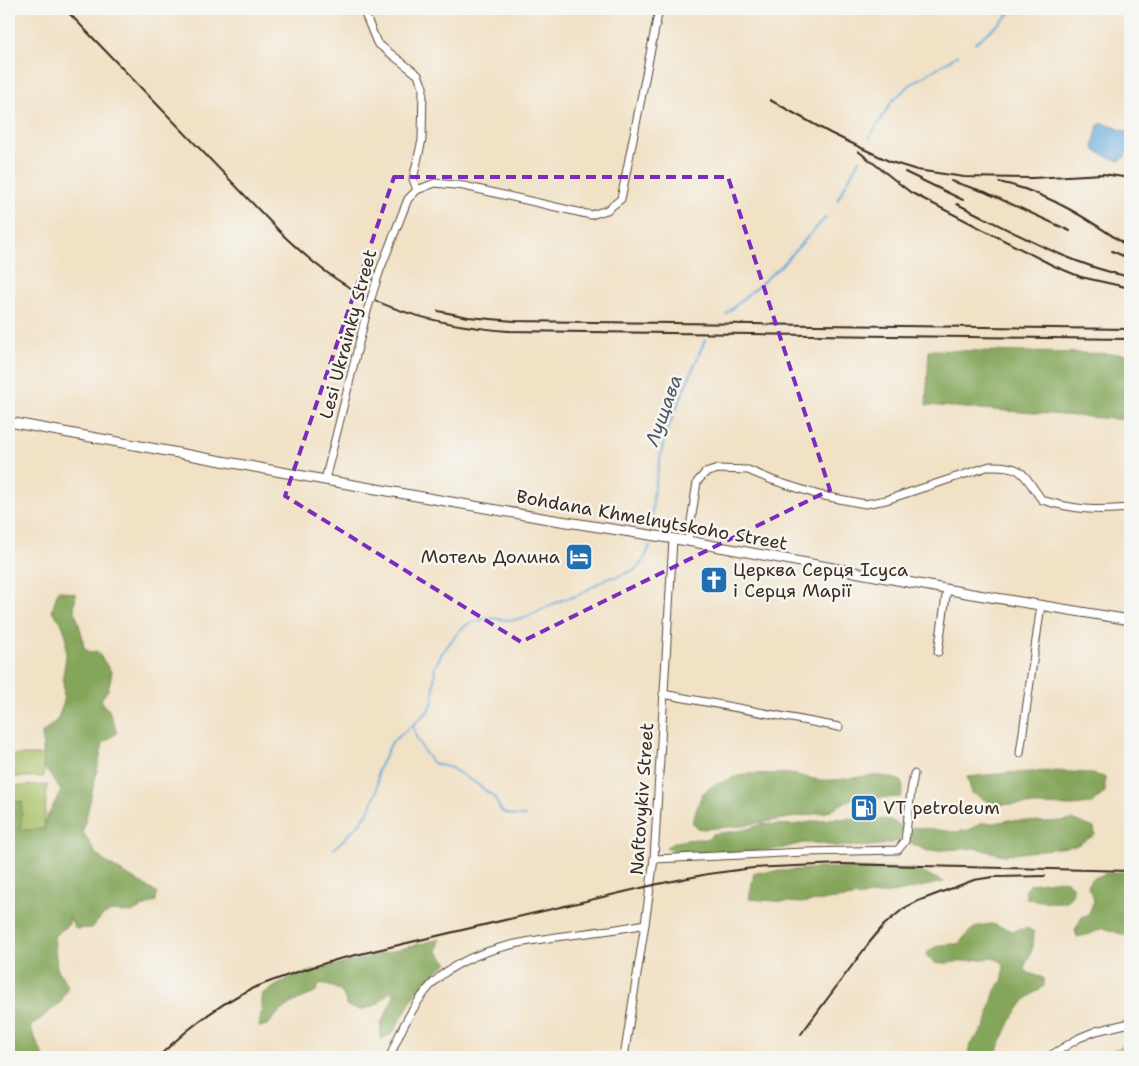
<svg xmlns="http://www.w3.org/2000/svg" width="1139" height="1066" font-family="'Shantell Sans',sans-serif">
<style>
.green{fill:#a6bf64;stroke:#707441}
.forest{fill:#84a65a;stroke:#60683c}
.water{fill:#68aadc;stroke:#526a7d}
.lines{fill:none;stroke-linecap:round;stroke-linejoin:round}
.stream{stroke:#68aadc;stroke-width:2}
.minor-casing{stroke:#564537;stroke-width:9}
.major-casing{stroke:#564537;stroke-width:11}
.minor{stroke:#fff;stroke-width:7}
.major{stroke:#fff;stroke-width:9}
.rail{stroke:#3b2a1e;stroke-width:2}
.minor-bridge-casing{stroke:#564537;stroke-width:9;stroke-linecap:butt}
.minor-bridge{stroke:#fff;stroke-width:7}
.marked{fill:none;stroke:#7b2cbf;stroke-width:4;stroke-dasharray:10 6;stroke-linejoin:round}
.labels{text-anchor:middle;stroke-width:5;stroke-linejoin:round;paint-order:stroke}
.street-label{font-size:18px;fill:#3b2a1e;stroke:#f6f6f2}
.poi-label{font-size:18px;fill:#3b2a1e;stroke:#f6f6f2;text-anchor:start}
.water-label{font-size:19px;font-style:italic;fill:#4b5760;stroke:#f6f6f2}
</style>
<rect width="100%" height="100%" fill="#f6f6f2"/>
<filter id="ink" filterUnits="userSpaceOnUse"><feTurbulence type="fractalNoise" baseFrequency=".02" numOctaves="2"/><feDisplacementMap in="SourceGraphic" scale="10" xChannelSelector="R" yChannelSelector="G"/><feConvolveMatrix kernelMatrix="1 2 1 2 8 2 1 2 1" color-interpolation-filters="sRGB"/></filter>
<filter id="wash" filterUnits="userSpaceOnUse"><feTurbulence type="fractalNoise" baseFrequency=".0096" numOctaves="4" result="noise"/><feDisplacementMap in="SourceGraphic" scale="20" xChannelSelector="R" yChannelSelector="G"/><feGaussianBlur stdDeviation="1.12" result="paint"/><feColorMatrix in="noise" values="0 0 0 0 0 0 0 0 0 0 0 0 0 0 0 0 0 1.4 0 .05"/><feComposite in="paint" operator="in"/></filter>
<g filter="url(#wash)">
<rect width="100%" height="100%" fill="#f1e1c5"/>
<!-- green -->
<g class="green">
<polygon points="9,755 43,755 44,777 9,777"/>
<polygon points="47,785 44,829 20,830 22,802 9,802 9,786"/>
<polygon points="1130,1043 1130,1057 1098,1057"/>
</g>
<!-- forest -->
<g class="forest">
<polygon points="929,350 1130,354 1130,420 926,405"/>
<polygon points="58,590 76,594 74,608 82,635 84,648 90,652 97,651 112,673 108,690 101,699 105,707 109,710 117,733 103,743 83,832 96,854 107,863 157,893 156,901 131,913 112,911 102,916 92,928 76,929 69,917 69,924 54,936 57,968 68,986 61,1002 30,1027 44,1057 9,1057 9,802 22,802 21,830 44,829 47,817 61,791 55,782 44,768 42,733 57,720 64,702 63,675 66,658 66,635 61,622 52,611"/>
<polygon points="1055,771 1087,773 1105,777 1105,792 1091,804 1073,806 993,804 972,793 967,777 1008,773"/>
<path d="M743,774C758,774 774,773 790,774C800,775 810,779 820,780C849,782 873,769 901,781L903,788L901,797L851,799L827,812L739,826L704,829L697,828L692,822L702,794L714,785Z"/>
<path d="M866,818L890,820L903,827L899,841C879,847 858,847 838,846C827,846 817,842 807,843C797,843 787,848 777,849C760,851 676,857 666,847C679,839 694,839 708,839L713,834L743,830L763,824L792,825L829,819Z"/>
<polygon points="1009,820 1045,822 1074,820 1094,828 1095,835 1075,846 1004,855 974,848 928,851 914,845 908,840 913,827 955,832 969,830 980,823 995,823"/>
<polygon points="822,868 914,869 944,882 897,892 800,903 749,899 754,873"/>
<polygon points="1130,871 1130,908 1128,919 1130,923 1130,937 1103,928 1090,934 1077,937 1075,930 1082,917 1089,914 1094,900 1088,887 1090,880 1104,874"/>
<path d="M1060,880L1067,881L1073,887C1074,911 1043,900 1027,899L1025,889L1030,884Z"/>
<path d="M992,924L1013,931L1027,928L1034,932L1033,947L1024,968L1029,973L1043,978L1044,986L1026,999L1012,1018L994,1057H968L970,1044L985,1027L995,990L1003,979L1004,965L999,960L992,958L937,964L926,955C933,944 946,944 958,944C971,930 973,925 992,924Z"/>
<path d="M440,939L437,951L448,963L440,968L415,994L392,1034L380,1039L381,1024L394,996L391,990C387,994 382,1001 377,1004C368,1010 354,1011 346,1005C345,989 333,987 320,983L315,993C293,1002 282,1006 268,1025L259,1027L262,1006V994L293,976Z"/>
</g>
<!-- water -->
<path class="water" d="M1103,123L1130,133C1130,144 1130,156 1119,161L1097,152L1093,147L1098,125Z"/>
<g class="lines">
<!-- stream -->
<g class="stream">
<polyline points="975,43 1002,21 1014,9"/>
<polyline points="869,138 892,101 910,85 958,55"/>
<polyline points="837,201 859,160"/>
<polyline points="726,314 782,265 826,217"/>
<polyline points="652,521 653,495 665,435 705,340"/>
<polyline points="413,725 416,737 425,753 433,763 451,768 477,784 494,797 502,812 515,816 525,816"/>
<polyline points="334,849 360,823 370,809 377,791 378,770 392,742 420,719 427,712 433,702 435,667 442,653 460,630 469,623 488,618 510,620 522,619 562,600 579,595 607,578 616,577 636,569 644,560 650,546"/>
</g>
</g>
</g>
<g filter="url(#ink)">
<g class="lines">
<!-- minor casing -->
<g class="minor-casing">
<g id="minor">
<polyline points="363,9 377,43 418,75 423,87 422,140 413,179 417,190"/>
<polyline points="380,270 408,199 417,190 435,183 464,186 591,215 607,210 621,199 659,9"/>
<polyline points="325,480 367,311"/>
<path d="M688,541L697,482L705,473L718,469L748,470L772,480L819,495L865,504L886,500L990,466C1025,465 1023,475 1042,500C1074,510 1097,511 1130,508"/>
<polyline points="938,652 947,589"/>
<polyline points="663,694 839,727"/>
<polyline points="1020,753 1041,605"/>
<polyline points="654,859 805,852 898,850 905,841 911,791 914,774"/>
<path d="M390,1057C400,1030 419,992 443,974C496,934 582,938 645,924"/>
<polyline points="624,1057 645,924 654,859 673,540"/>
<polyline points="1048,1057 1079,1038 1096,1031 1130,1023"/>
</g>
</g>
<!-- major casing -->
<g class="major-casing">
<polyline id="major" points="9,422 325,480 548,519 688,541 972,594 1130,620"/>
</g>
<!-- minor -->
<use href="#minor" class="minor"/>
<!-- major -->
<use href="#major" class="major"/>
<!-- rail -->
<g class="rail">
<path d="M65,9L285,237C299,250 313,263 329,274C381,312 445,326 508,331L1130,339"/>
<polyline points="770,100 830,133 891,162 917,170 964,177 1032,178 1103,174 1130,178"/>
<polyline points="858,151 910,192 1054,266 1081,277 1130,288"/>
<polyline points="905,172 963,200"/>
<polyline points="951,181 985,192 1070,231"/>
<path d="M999,182C1047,192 1090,220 1130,248"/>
<path d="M957,204C1014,232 1068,264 1130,277"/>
<polyline points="1112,251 1130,259"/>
<polyline points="438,311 468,317 514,321 1130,329"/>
<polyline points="801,1034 869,943 884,925 903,909 918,901 974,880 993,877 1045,876"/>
<path d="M158,1057C185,1031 217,1005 251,989C280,977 309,968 339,959L658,884L708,874L753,868L841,864L1130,871"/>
</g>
<!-- minor-bridge casing -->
<g class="minor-bridge-casing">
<polyline id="minor-bridge" points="367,311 380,270"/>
</g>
<!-- minor-bridge -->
<use href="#minor-bridge" class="minor-bridge"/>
</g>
</g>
<!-- marked area -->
<path class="marked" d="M394,177H728L830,490L521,642L285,496Z"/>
<!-- icons -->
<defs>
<g id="hotel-square" transform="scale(1.4375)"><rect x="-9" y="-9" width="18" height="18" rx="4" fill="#1f6fb2" stroke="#f6f6f2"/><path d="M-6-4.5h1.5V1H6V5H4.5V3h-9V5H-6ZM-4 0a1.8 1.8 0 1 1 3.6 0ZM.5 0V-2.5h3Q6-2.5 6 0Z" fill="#fff"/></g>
<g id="church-square" transform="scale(1.4375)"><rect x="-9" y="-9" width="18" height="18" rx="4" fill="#1f6fb2" stroke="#f6f6f2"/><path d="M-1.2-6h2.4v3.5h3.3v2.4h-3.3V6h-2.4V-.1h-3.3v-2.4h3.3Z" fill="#fff"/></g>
<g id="fuel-square" transform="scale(1.4375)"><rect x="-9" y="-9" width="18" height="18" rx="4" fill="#1f6fb2" stroke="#f6f6f2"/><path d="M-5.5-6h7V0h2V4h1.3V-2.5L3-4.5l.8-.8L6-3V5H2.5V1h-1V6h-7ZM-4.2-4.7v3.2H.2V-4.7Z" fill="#fff"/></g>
</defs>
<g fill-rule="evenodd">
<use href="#hotel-square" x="579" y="557"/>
<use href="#church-square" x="714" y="580"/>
<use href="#fuel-square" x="864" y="808"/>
</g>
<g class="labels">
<!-- street labels -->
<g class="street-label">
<text transform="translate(348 334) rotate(-75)" y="6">Lesi Ukrainky Street</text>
<text transform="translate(652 520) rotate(10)" y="6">Bohdana Khmelnytskoho Street</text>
<text transform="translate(642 799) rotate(-86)" y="6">Naftovykiv Street</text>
</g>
<!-- poi labels -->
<g class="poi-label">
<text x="560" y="563" text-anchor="end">Мотель Долина</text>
<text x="733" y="576">Церква Серця Ісуса<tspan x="733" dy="21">і Серця Марії</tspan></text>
<text x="883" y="814">VT petroleum</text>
</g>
<!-- water labels -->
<g class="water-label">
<text transform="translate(663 410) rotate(-70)" y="7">Лущава</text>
</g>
</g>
<!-- margin -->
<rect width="1139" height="1066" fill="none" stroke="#f6f6f2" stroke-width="30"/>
</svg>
